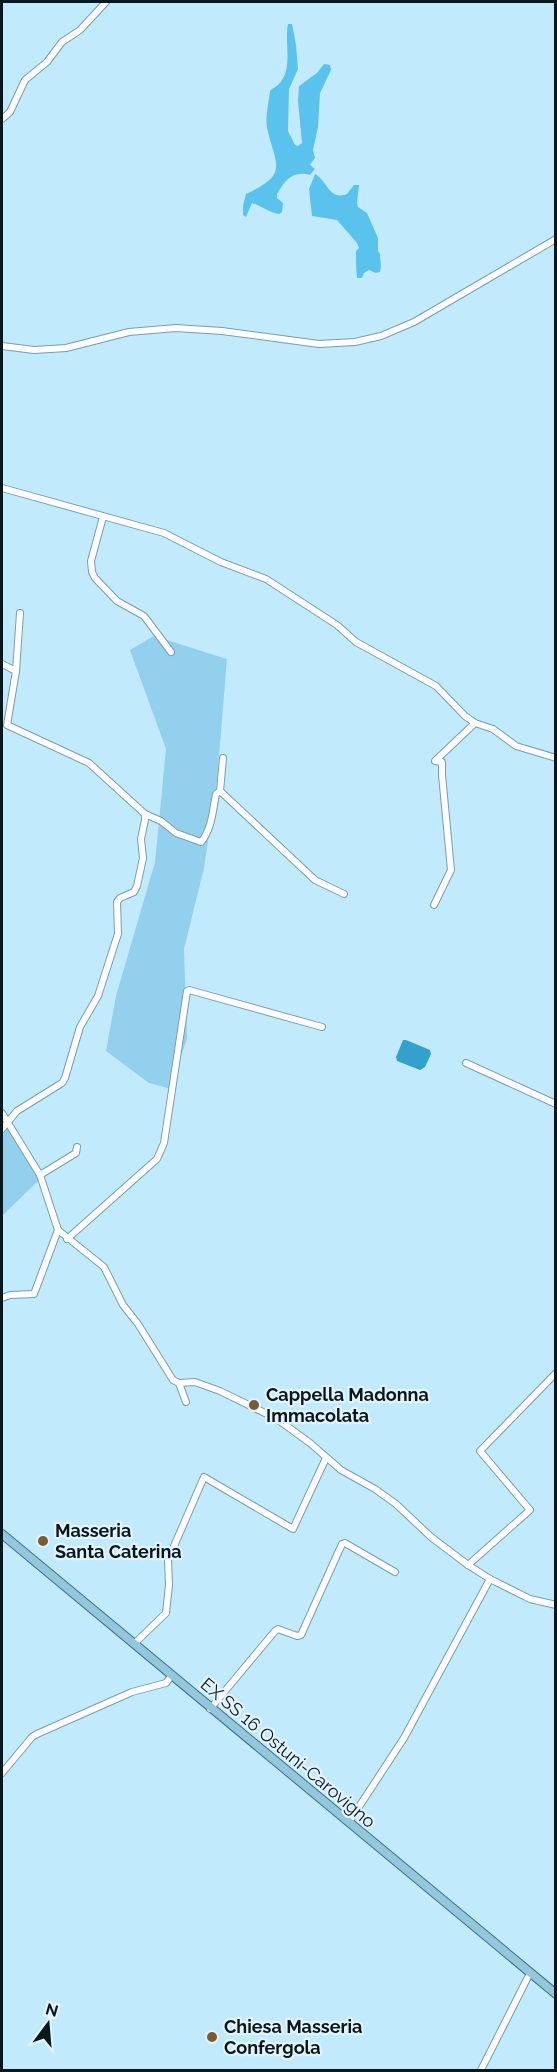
<svg xmlns="http://www.w3.org/2000/svg" width="557" height="2072" font-family="Raleway,sans-serif">
<style>
.green{fill:#92d0ed}
.forest{fill:#59c3ee}
.water{fill:#32a1cb}
.lines{fill:none;stroke-linecap:round;stroke-linejoin:round}
.minor-casing{stroke:#789eaf;stroke-width:8}
.major-casing{stroke:#36718a;stroke-width:10}
.minor{stroke:#fff;stroke-width:6}
.major{stroke:#95c7dc;stroke-width:8}
.poi-dot{fill:#795d30;stroke:#e3f3fa;stroke-width:2}
.labels{text-anchor:middle;stroke-width:4.5;stroke-linejoin:round;paint-order:stroke}
.poi-label{font-size:18px;font-weight:bold;fill:#09181e;stroke:#e3f3fa;text-anchor:start}
.street-label{font-size:18px;fill:#09181e;stroke:#e3f3fa}
</style>
<rect width="100%" height="100%" fill="#c2eafd"/>
<!-- green -->
<g class="green">
<polygon points="154,636 227,659 217,781 204,868 184,949 187,1038 171,1089 149,1083 106,1051 116,996 155,862 166,749 130,650"/>
<polygon points="7,1124 40,1179 2,1216 2,1130"/>
</g>
<!-- forest -->
<g class="forest">
<path d="M288,24H292L296,45L298,69L289,89L288,131L295,145L298,146L302,143L298,101L299,86L317,73L324,64L330,65L331,70L320,93L318,127L313,150L315,158L310,165L315,169L310,175C293,170 285,180 277,194V198L283,203L282,212L279,214C271,213 261,206 252,203L246,217L243,215V206L246,194C289,174 276,166 267,128C265,117 269,101 270,91C272,88 276,87 278,85C294,70 284,43 288,24Z"/>
<path d="M315,174C327,180 329,201 347,194L354,185H359L357,203L358,207L367,213L378,238V251L380,254C380,261 382,266 380,272L376,273L369,270L364,273L362,278H357C356,269 356,260 356,251L359,248L357,243L337,220L312,216L309,189Z"/>
</g>
<!-- water -->
<polygon class="water" points="403,1040 406,1040 430,1050 431,1054 425,1067 420,1070 397,1061 396,1057"/>
<g class="lines">
<!-- minor casing -->
<g class="minor-casing">
<g id="minor">
<polyline points="2,119 10,112 25,80 47,62 62,42 80,30 106,2"/>
<polyline points="2,346 34,350 66,348 129,332 176,328 222,331 319,344 355,342 381,336 414,322 556,239"/>
<polyline points="2,488 164,533 221,562 266,579 337,625 356,642 436,686 465,716 475,723 493,729 516,746 556,758"/>
<polyline points="103,517 91,561 92,572 95,578 117,601 144,616 171,652"/>
<path d="M20,613L16,671L7,725L89,763L145,814L161,821L176,833L201,842C212,829 213,809 216,794L220,791L315,880L344,894"/>
<polyline points="2,664 16,671"/>
<polyline points="220,791 223,758"/>
<polyline points="434,905 451,870 442,775 442,762 435,761 475,723"/>
<polyline points="466,1063 556,1104"/>
<polyline points="2,1113 40,1175 58,1230 104,1267 123,1305 138,1324 173,1380 179,1383 195,1382 220,1391 277,1419 310,1443 341,1470 375,1489 396,1504 431,1537 468,1565 490,1579 530,1599 556,1605"/>
<polyline points="2,1129 17,1111 62,1083 65,1078 80,1027 98,996 115,943 118,934 117,902 120,898 134,892 137,886 143,858 141,839 145,820 145,814"/>
<polyline points="40,1175 76,1153 77,1147"/>
<polyline points="67,1239 157,1159 164,1143 187,991 189,990 322,1027"/>
<polyline points="2,1298 10,1295 34,1294 58,1230"/>
<polyline points="179,1383 186,1402"/>
<polyline points="468,1565 530,1510 480,1451 556,1373"/>
<polyline points="134,1644 166,1613 169,1585 168,1560 204,1477 293,1529 326,1458"/>
<polyline points="210,1709 275,1631 278,1629 297,1636 301,1635 342,1544 345,1543 395,1572"/>
<polyline points="2,1773 32,1737 37,1734 132,1692 166,1683 172,1675"/>
<polyline points="349,1822 404,1738 490,1579"/>
<polyline points="481,2070 530,1973"/>
</g>
</g>
<!-- major casing -->
<g class="major-casing">
<polyline id="major" points="2,1534 556,1994"/>
</g>
<!-- minor -->
<use href="#minor" class="minor"/>
<!-- major -->
<use href="#major" class="major"/>
</g>
<!-- markers -->
<g class="poi-dot">
<circle cx="254" cy="1405" r="6"/>
<circle cx="43" cy="1541" r="6"/>
<circle cx="212" cy="2037" r="6"/>
</g>
<g class="labels">
<!-- poi labels -->
<g class="poi-label">
<text x="266" y="1401">Cappella Madonna<tspan x="266" dy="21">Immacolata</tspan></text>
<text x="55" y="1537">Masseria<tspan x="55" dy="21">Santa Caterina</tspan></text>
<text x="224" y="2033">Chiesa Masseria<tspan x="224" dy="21">Confergola</tspan></text>
</g>
<!-- street labels -->
<g class="street-label">
<text transform="translate(288 1753) rotate(40)" y="6">EX SS 16 Ostuni-Carovigno</text>
</g>
</g>
<!-- border -->
<rect width="557" height="2072" fill="none" stroke="#09181e" stroke-width="6"/>
<!-- north arrow -->
<g transform="translate(48 2024) rotate(16)" stroke="#e3f3fa" stroke-width="4.5" paint-order="stroke">
<path d="M0-4.5L10 22L0 15L-10 22Z" fill="#09181e"/>
<text y="-9" font-size="16" font-weight="bold" text-anchor="middle" fill="#09181e">N</text>
</g>
</svg>
